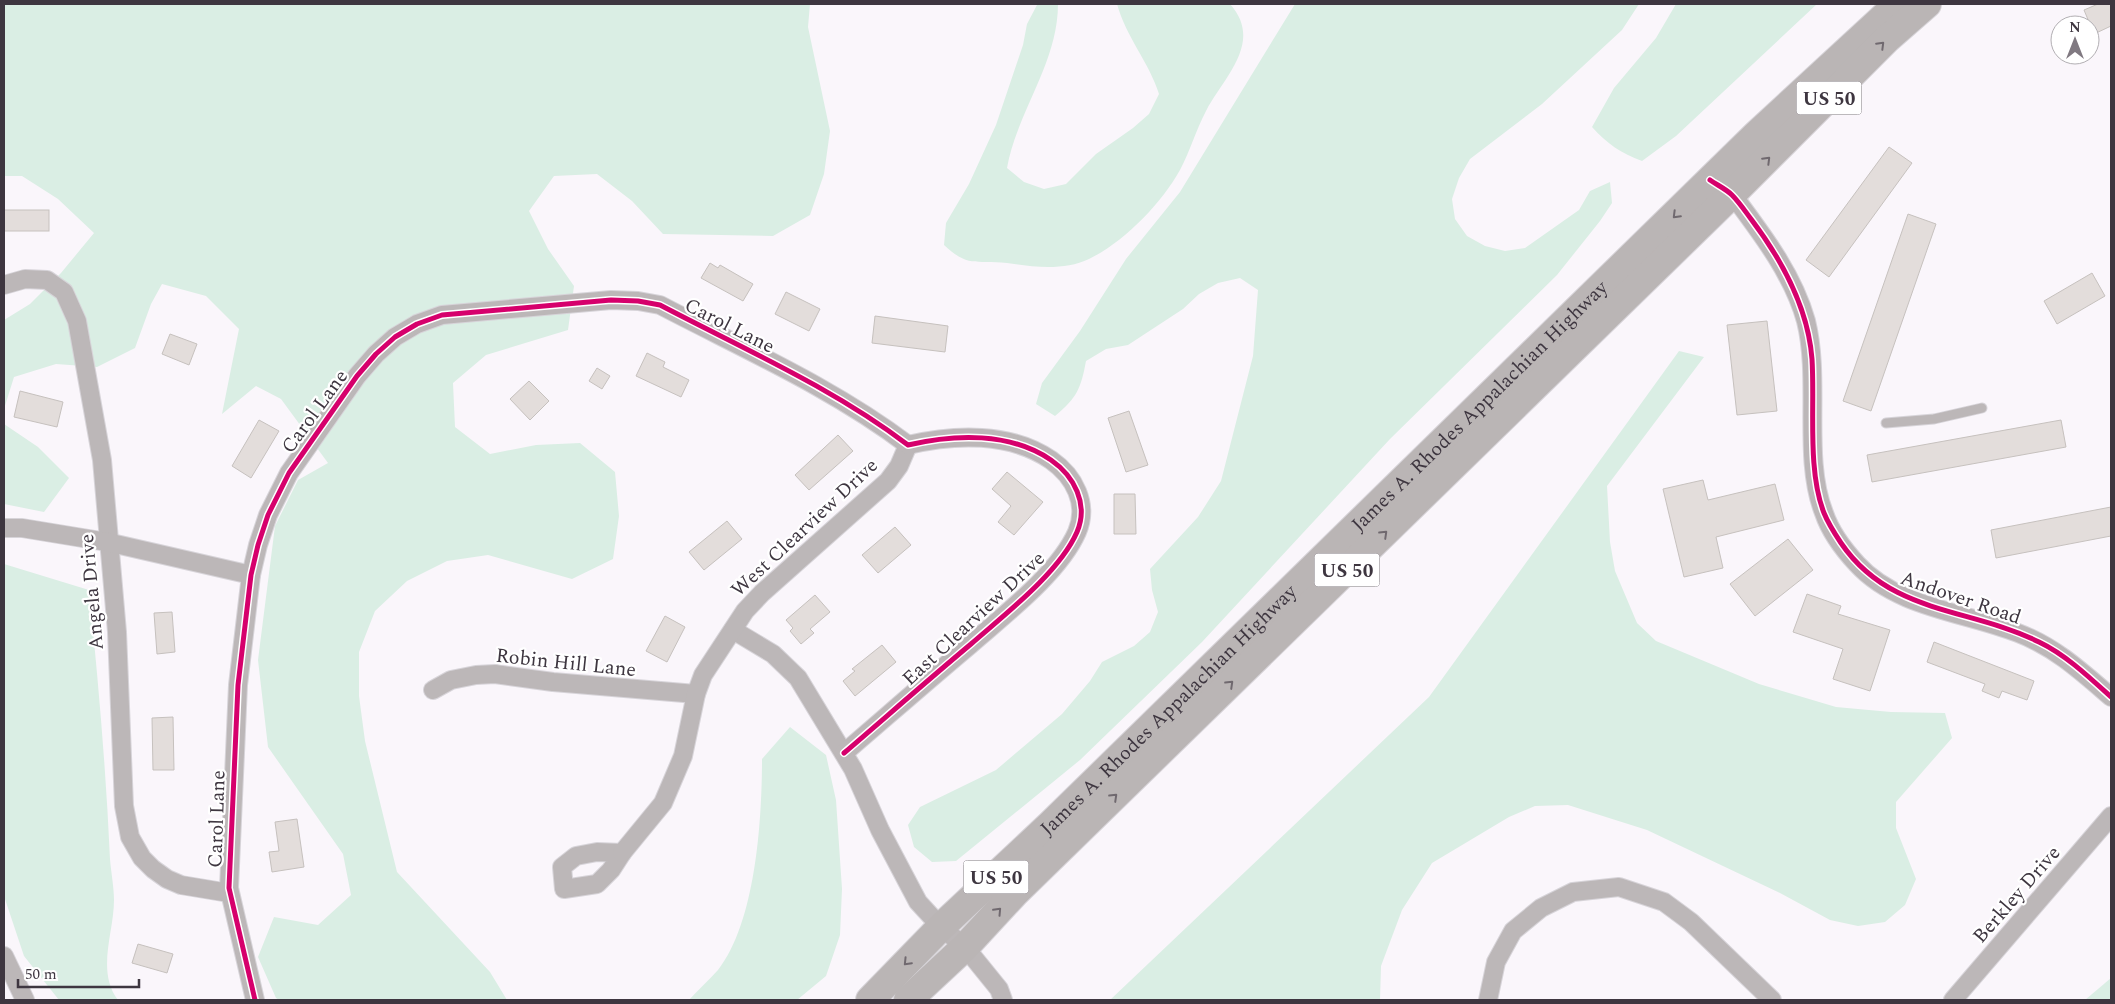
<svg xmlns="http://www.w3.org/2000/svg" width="2115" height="1004" font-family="Spectral,serif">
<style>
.green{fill:#daeee4}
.building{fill:#e3dddb;stroke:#c6c1be}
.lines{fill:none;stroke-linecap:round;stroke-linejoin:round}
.lane-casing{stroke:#d7d4d9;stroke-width:11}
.street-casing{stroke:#d7d4d9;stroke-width:20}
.highway-casing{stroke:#d7d4d9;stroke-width:30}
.lane{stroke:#bcb7b8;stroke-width:9}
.street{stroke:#bcb7b8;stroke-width:18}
.highway{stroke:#bab5b5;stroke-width:28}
.cycleway-casing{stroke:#fff;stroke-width:8}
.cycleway{stroke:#d6006c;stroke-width:5}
.oneway{stroke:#70696f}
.labels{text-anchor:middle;stroke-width:4.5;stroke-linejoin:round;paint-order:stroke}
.shield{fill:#fff;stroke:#787279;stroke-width:1}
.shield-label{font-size:19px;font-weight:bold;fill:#3e3640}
.street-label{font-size:20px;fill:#3e3640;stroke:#fff}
</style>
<rect width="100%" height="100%" fill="#faf6fb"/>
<!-- green -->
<g class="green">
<polygon points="4,4 810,4 808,27 830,131 824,174 810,215 773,236 663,234 632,201 597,174 554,176 529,211 548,249 574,286 568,330 486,355 453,383 455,427 490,454 536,445 580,443 615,472 619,516 613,559 572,579 488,555 447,561 407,581 375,611 359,652 359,696 365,741 397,872 490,972 507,1000 279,1000 276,998 258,957 274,917 318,925 351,895 343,854 268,747 258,660 275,526 298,480 328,463 281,399 256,386 222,414 239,329 206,296 162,284 151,304 135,348 97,367 56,364 14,377 4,409 4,320 30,304 61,273 94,233 58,199 22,176 4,176"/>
<path d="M1058,4C1058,63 1017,112 1007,168L1024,182L1044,189L1066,184L1096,154L1133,128L1149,114L1159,94C1149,62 1126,37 1117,4H1230C1264,42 1224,77 1206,111C1196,130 1190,151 1180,170C1161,204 1124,242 1089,259C1064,271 1033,267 1007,263C975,259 970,269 944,245L946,223L969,184L996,125L1023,45L1027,24L1037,5Z"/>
<path d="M1295,4H1639L1622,30L1542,104L1470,159L1459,178L1452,199L1455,219L1467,236L1485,246L1505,251L1525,248L1579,210L1590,191L1610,182L1612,203L1600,221L1557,275L1390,439L1202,642L1080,760L956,861L932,862L914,847L908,825L920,807L996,770L1062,714L1090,681L1102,662L1134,646L1150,632L1158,612L1152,590L1150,569L1198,517L1221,481L1253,356L1258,290L1240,278L1218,283L1199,294L1183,309L1128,345L1106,349L1086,361C1081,388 1077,398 1055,416L1036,404L1042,383L1080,331L1126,259L1180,192Z"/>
<path d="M1676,4H1817L1676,136L1642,161C1621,153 1607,144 1592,127L1614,88L1656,38Z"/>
<polygon points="1679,351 1704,357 1607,486 1610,542 1615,571 1637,623 1656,641 1759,684 1836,707 1891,712 1945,713 1952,738 1896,802 1896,828 1916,879 1905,905 1885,922 1858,926 1830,920 1780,893 1647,830 1568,805 1535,806 1509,817 1432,863 1402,910 1381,966 1380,1000 1110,1000 1429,697"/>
<polygon points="4,424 38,447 69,478 44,512 4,504"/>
<path d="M4,564L89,590C98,679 106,769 110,859C111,872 114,887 114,900C114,933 96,971 118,1000H59L24,956L4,896Z"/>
<path d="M790,727L826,755L836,800L842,889L840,935L826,976L797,1000H689C698,990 709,980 718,970C756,922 762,819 762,759Z"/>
<polygon points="2111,978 2111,1000 2085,1000"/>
</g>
<!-- building -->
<g class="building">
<polygon points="2098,4 2111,4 2111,26 2094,34 2084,10"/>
<polygon points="1889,147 1912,163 1829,277 1806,260"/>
<rect x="4" y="210" width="45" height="21"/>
<polygon points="1908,214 1936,224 1871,411 1843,401"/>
<polygon points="710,263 718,268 720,265 753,284 743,301 701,278"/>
<polygon points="2092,273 2105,296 2057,324 2044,301"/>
<polygon points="786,292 820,309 809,331 775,314"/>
<polygon points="875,316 948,326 945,352 872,343"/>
<polygon points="1767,321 1777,411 1737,415 1727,325"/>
<polygon points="170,334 197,344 189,365 162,354"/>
<polygon points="647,353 665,362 663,367 689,380 681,397 636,376"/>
<polygon points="597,368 610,376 602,389 589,381"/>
<polygon points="529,381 549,401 530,420 510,399"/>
<polygon points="20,391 63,402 57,427 14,417"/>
<polygon points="1129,411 1148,465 1126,472 1108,418"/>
<polygon points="259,420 279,431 251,478 232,466"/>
<polygon points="2061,420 2066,447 1872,482 1867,455"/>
<polygon points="838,435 853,451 809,490 795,475"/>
<polygon points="1007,472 1043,502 1014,535 998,522 1011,506 992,489"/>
<polygon points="1703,480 1708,500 1775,484 1784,520 1716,537 1723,568 1684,577 1663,489"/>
<polygon points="1114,494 1135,494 1136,534 1114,534"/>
<polygon points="2111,507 2111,536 1996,558 1991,530"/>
<polygon points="727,521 742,539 704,570 689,552"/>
<polygon points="895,527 911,545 878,573 862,555"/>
<polygon points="1788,539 1813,570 1755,616 1730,584"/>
<polygon points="1807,594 1841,606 1838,614 1890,630 1870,691 1833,679 1843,649 1793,632"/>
<polygon points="815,595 830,612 810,629 814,633 801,644 790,631 793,628 786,620"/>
<polygon points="172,612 175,652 157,654 154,613"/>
<polygon points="665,616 685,627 667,662 646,651"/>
<polygon points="1934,642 2034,681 2027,700 2002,691 1999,698 1982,691 1985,684 1927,662"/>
<polygon points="882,645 896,662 855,696 843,681 855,671 852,669"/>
<polygon points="173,717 174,770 153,770 152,718"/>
<polygon points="297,819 304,867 272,872 269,852 279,851 275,822"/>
<polygon points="138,944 173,954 167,973 132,963"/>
</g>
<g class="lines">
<!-- lane casing -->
<g class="lane-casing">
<polyline id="lane" points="1886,423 1934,419 1982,408"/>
</g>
<!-- street casing -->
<g class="street-casing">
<g id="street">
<path d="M1725,190L1732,194C1761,233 1793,274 1806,321C1821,381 1802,458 1824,513C1830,531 1844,550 1857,564C1897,608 1965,612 2018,633C2055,647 2082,672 2111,697"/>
<polyline points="4,285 25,279 47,280 64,292 77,321 102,460 117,632 124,806 130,837 142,858 153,869 167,879 181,885 229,893"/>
<polyline points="4,528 22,528 107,542 251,575"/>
<polyline points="733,630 773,654 798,678 853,769 880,830 918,902 941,927 965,947 999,989 1003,1000"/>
<polyline points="433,690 451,680 476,675 495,674 553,682 696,694"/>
<path d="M844,753C886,717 928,680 971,644C1004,615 1059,573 1077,532C1089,504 1074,476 1051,460C1010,432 955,434 908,445"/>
<polygon points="597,852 622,853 611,870 597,884 564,889 562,867 576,856"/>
<polyline points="622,853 663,803 683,756 696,694 703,675 745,611 762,593 888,481 899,466 908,445"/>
<polyline points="4,956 25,1000"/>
<path d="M255,1000L229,888L238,685L251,575L258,545L268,515L289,473L357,376L376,354L395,337L417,324L442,315L611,300L638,301L660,305C744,349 833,388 908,445"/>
<polyline points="1488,1000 1496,962 1513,931 1541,908 1573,892 1619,887 1664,902 1691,922 1772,1000"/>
<polyline points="1953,1000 2111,816"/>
</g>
</g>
<!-- highway casing -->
<g class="highway-casing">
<g id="highway">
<path id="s1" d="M870,1000L941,927L1050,825L1757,134L1898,4"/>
<polyline points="908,1000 965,947 1015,893 1732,194 1887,39 1927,4"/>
</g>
</g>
<!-- lane -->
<use href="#lane" class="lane"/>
<!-- street -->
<use href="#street" class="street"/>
<!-- highway -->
<use href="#highway" class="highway"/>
<!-- cycleway casing -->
<g class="cycleway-casing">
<g id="cycleway">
<path d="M1710,180C1717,185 1726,189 1732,195C1739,202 1745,211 1751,219C1782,260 1808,307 1812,359C1815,406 1807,470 1824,513C1828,523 1835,534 1841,543C1890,615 1969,607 2039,642C2066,655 2089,677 2111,697"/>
<path d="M255,1000L229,888L238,685L251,575L258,545L268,515L289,473L357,376L376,354L395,337L417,324L442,315L611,300L638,301L660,305C744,349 833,388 908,445C955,434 1010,432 1051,460C1074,476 1089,504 1077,532C1059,573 1004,615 971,644C928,680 886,717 844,753"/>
</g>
</g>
<!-- cycleway -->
<use href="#cycleway" class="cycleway"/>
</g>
<!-- one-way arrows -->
<defs><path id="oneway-chevron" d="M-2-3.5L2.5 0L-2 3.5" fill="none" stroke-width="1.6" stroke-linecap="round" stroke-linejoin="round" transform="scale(1.25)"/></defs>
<g class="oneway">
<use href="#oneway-chevron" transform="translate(1881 45) rotate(-45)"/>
<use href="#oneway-chevron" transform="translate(1767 160) rotate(-45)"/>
<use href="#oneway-chevron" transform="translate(1676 215) rotate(135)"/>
<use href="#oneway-chevron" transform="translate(1384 534) rotate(-44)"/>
<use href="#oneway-chevron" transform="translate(1230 684) rotate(-44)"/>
<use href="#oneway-chevron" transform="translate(1114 797) rotate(-44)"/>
<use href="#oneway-chevron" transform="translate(998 911) rotate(-47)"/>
<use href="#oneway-chevron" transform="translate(907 962) rotate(134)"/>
</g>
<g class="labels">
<!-- shield labels -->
<g class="shield">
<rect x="1796.5" y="81.5" width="65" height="33" rx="4"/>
<rect x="1314.5" y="553.5" width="65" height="33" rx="4"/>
<rect x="963.5" y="860.5" width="65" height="33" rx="4"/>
</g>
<g class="shield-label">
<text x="1829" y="105">US 50</text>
<text x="1347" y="577">US 50</text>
<text x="996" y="884">US 50</text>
</g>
<!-- street labels -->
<g class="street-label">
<text transform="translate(730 325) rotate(27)" y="7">Carol Lane</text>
<text dy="7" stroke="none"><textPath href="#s1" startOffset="851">James A. Rhodes Appalachian Highway</textPath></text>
<text transform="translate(314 411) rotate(-54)" y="7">Carol Lane</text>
<text transform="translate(804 527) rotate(-43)" y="7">West Clearview Drive</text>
<text transform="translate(91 592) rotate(-95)" y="7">Angela Drive</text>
<text transform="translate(1961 597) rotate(19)" y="7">Andover Road</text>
<text transform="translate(973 618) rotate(-43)" y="7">East Clearview Drive</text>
<text transform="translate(566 662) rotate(6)" y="7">Robin Hill Lane</text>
<text dy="7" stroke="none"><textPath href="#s1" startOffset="416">James A. Rhodes Appalachian Highway</textPath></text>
<text transform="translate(216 819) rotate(-88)" y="7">Carol Lane</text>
<text transform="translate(2016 894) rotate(-49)" y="7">Berkley Drive</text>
</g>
</g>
<!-- border -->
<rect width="2115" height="1004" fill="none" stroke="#3e3640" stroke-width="10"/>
<!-- north arrow -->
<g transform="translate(2075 40)"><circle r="24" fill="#ffffff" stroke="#b2afb3"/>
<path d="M0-4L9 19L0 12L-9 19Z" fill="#807981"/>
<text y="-8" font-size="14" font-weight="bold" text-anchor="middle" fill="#3e3640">N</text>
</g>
<!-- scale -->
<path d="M18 979v8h121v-8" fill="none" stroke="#3e3640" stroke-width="2.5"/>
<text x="25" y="979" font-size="15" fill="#3e3640" stroke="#ffffff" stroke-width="4" paint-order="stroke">50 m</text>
</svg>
